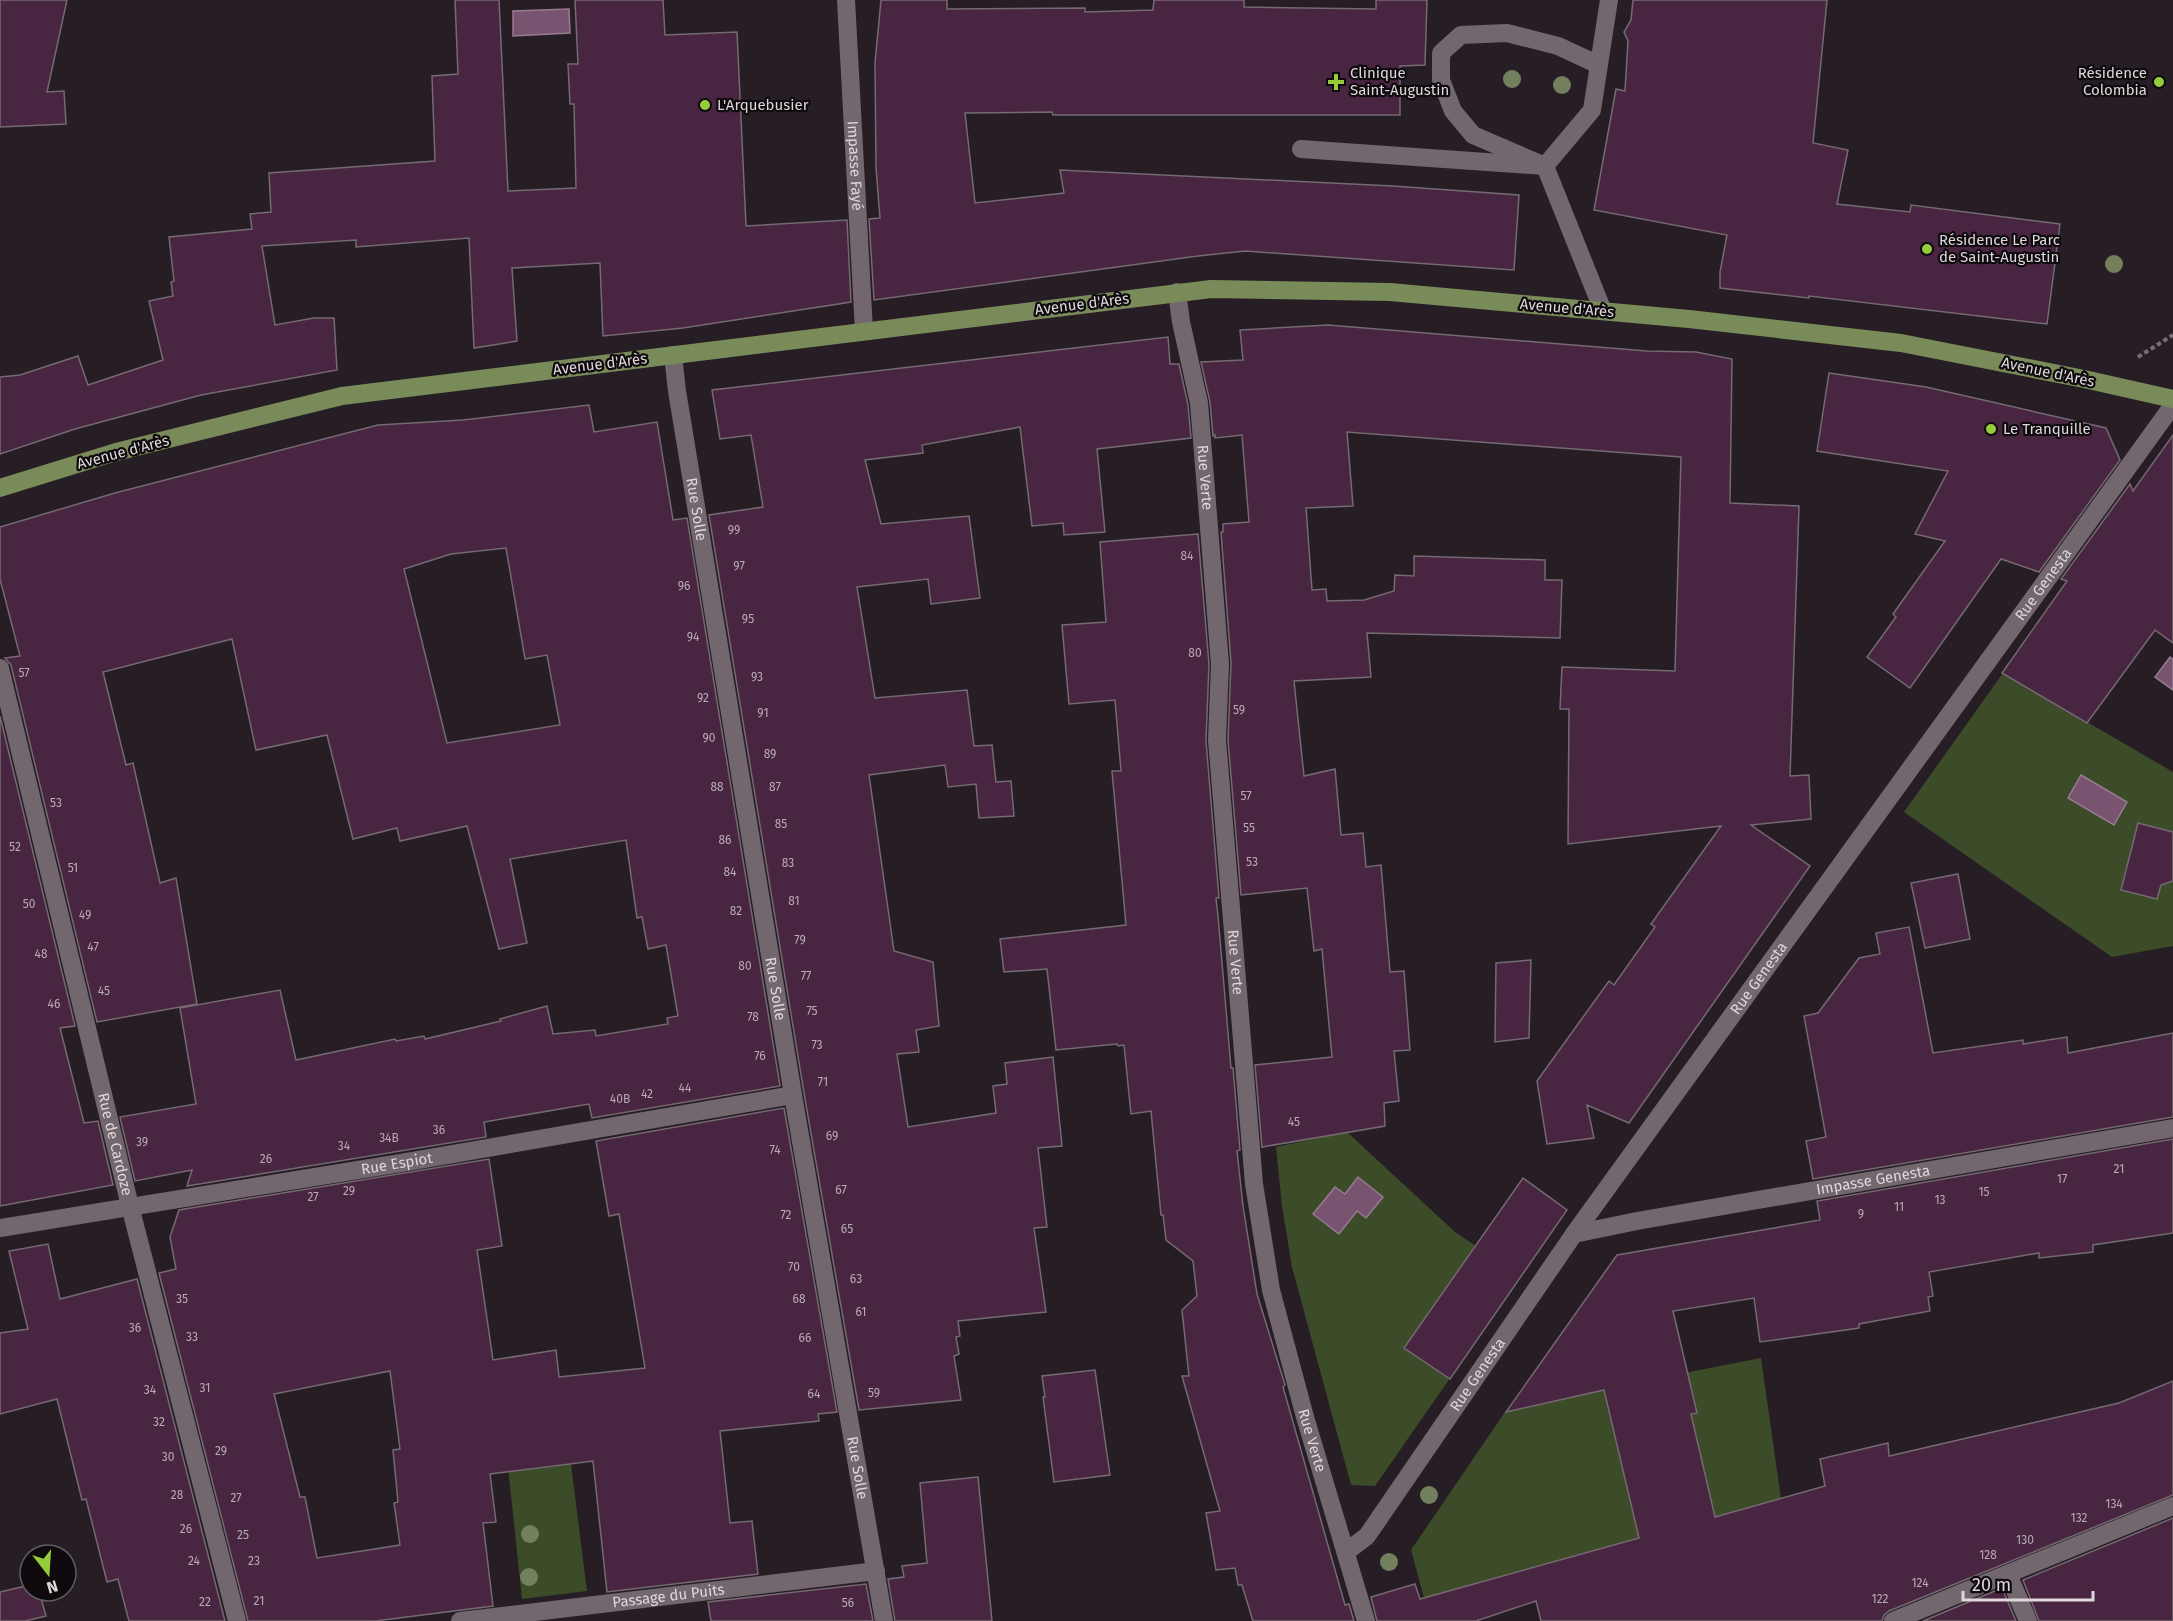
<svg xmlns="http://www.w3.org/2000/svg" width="2173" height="1621" font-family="'Fira Sans',sans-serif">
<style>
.green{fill:#3c4b28}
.water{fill:#795471;stroke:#977b91;stroke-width:1.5}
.building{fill:#482641;stroke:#756972;stroke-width:1.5;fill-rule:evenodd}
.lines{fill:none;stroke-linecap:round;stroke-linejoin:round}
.path{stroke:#766e74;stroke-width:4;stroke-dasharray:4.5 3;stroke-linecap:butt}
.minor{stroke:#72676f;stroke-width:18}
.major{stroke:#798b59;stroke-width:18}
.tree{fill:#73805e}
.poi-dot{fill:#95cc3b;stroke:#0e0a0d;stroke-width:2}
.labels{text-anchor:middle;stroke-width:4.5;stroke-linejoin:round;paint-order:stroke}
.number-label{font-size:12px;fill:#b8abb5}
.poi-label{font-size:15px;fill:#ded7dc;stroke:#0e0a0d;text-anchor:start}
.street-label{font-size:15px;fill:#ded7dc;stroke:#0e0a0d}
</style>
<rect width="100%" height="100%" fill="#271e25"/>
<!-- green -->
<g class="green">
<polygon points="2003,673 2173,772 2173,946 2112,957 1904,812"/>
<polygon points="1347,1132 1455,1232 1521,1276 1375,1486 1351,1485 1292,1267 1282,1206 1276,1147"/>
<polygon points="1761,1358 1781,1499 1424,1598 1411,1550 1505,1412 1613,1387"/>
<polygon points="571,1464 587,1591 522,1599 508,1467 550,1467"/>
</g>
<!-- water -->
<g class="water">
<polygon points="569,9 570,33 513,36 513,11"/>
<polygon points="2170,657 2173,659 2173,690 2155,677"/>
<polygon points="2081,775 2127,802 2114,825 2068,798"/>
<polygon points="1358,1177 1383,1197 1366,1218 1357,1211 1339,1234 1313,1214 1335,1187 1345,1194"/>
</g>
<!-- building -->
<g class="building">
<polygon points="0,0 67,0 47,92 64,91 66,124 0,127"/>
<polygon points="455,0 499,0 508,191 576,188 574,104 570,104 568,64 578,64 575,0 663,0 665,35 737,32 746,226 847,220 851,302 683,328 603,336 600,263 512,268 517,341 474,348 469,238 356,247 356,240 262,246 275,325 314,318 334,318 337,370 201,395 75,429 0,454 0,377 20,375 78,356 88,385 163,360 149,301 173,296 171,282 174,281 169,237 252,229 250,214 271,212 269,173 435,161 432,76 458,74"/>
<polygon points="881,0 947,0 947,9 1085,8 1085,12 1153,10 1154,0 1244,0 1244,7 1376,9 1376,0 1427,0 1425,65 1400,66 1400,115 1053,115 1052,112 965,113 975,203 1064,193 1060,170 1393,186 1519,195 1514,270 1245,251 1198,256 874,300 869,219 880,218 876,168 875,63"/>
<polygon points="1633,0 1827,0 1813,143 1848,150 1837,204 1910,212 1911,205 2060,224 2047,324 1809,296 1809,298 1720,288 1720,272 1727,235 1594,210 1616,89 1625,91 1628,41 1624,32 1631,20"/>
<polygon points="1328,325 1647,351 1696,352 1732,359 1730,503 1799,506 1790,776 1809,775 1811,819 1751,825 1810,866 1629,1123 1587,1105 1594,1138 1547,1144 1537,1081 1609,981 1614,985 1655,927 1651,924 1721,826 1568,844 1569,709 1560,709 1562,667 1675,671 1681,457 1347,432 1353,506 1306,508 1312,590 1326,589 1327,601 1364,600 1394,591 1395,575 1414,576 1414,556 1545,560 1545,580 1562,580 1560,638 1367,633 1371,677 1294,681 1304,776 1335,769 1341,835 1363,833 1366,867 1381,865 1390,972 1404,971 1410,1050 1394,1051 1399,1101 1384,1103 1385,1126 1262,1147 1255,1065 1332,1057 1322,949 1314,951 1307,888 1241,895 1228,740 1231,663 1221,532 1223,532 1223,524 1249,522 1242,435 1215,438 1215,435 1213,436 1210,402 1201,362 1243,360 1240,330"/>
<polygon points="1168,337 1170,364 1179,364 1188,405 1191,438 1097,449 1105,532 1064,535 1063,523 1032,526 1020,427 922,445 923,453 865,460 881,524 969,516 980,598 931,604 928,579 857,587 875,698 967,690 974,746 992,745 996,782 1011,781 1014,816 979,818 976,784 948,787 945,765 869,775 894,951 933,962 939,1026 916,1030 919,1052 897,1054 908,1127 996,1113 993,1086 1007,1084 1005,1063 1053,1057 1062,1146 1038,1148 1047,1227 1034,1228 1046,1312 958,1321 960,1336 956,1337 959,1354 954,1356 961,1400 859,1410 804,1093 709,515 763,507 751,435 720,439 712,390"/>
<polygon points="1829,373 1926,387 2106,428 2120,460 2039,572 2001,559 1910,688 1867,657 1896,617 1893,614 1945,541 1915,534 1948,471 1817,451"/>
<path d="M589,405L594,432L657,422L673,520L687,518L780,1086L592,1118L589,1104L484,1122L486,1137L187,1186L192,1170L135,1181L120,1117L196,1104L180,1008L280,990L296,1060L395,1039L396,1041L424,1036L425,1039L501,1021L500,1019L547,1006L553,1034L595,1030L596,1036L668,1024L667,1018L678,1016L666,945L648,949L642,917L637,918L626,840L510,859L527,943L499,949L467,826L400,841L397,828L353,839L327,735L256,750L232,639L103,672L126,765L133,763L160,883L176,878L197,1004L97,1022L11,665L5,658L20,656L0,579V527L115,493L378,425L463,420ZM506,548L525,659L547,655L560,725L447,743L404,569L451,554Z"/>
<polygon points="2173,435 2173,643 2155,630 2087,723 2002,673 2067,581 2061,579 2130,484 2133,491"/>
<polygon points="1198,534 1209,664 1206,741 1219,898 1216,898 1218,916 1231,1068 1233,1068 1240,1150 1237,1151 1243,1206 1257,1294 1285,1385 1283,1387 1345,1605 1349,1604 1354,1621 1253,1621 1242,1585 1238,1585 1235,1568 1216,1570 1206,1513 1220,1511 1182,1376 1189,1376 1182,1310 1197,1296 1193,1261 1166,1240 1163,1215 1161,1215 1151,1111 1131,1114 1124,1045 1118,1046 1117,1044 1056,1050 1047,969 1004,972 1000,939 1126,925 1112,771 1121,771 1115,700 1069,704 1062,625 1106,622 1100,542"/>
<polygon points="0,716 75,1026 60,1028 84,1123 98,1121 113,1185 0,1206"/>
<polygon points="2138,823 2173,832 2173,881 2161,885 2157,899 2121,890"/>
<polygon points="1958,874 1970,939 1925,948 1911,883"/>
<polygon points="1909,927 1933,1053 2023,1040 2023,1044 2067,1037 2068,1053 2173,1033 2173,1117 1813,1179 1806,1141 1826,1137 1804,1016 1818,1013 1859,958 1880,954 1876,933"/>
<polygon points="1531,960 1529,1038 1495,1042 1496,963"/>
<path d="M784,1108L837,1412L818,1414L819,1421L720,1431L730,1523L752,1521L758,1574L607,1592L593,1461L490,1474L496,1522L483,1523L493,1606L375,1621H248L159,1273L176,1269L170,1237L179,1210L489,1159L502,1246L477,1250L493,1360L556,1350L559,1377L645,1368L619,1214L609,1216L596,1141ZM390,1371L400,1449L393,1450L398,1502L394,1503L400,1545L317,1558L305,1497H300L274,1394Z"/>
<polygon points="2173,1139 2173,1233 2093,1245 2093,1252 2039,1258 2039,1253 1929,1272 1933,1296 1928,1297 1930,1311 1859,1324 1859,1328 1760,1342 1754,1298 1673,1311 1697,1413 1691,1414 1715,1517 1825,1486 1820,1459 1888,1443 1889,1456 2119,1403 2173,1381 2173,1495 1889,1611 1884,1615 1882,1621 1541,1621 1536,1601 1476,1621 1377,1621 1371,1597 1415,1584 1420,1599 1639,1538 1604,1390 1506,1412 1617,1255 1820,1220 1817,1201"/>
<polygon points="1523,1178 1567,1210 1450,1379 1404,1348"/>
<polygon points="48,1244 60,1299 137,1279 225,1621 129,1621 118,1579 107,1582 86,1499 82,1500 57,1399 0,1414 0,1333 28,1329 9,1251"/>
<polygon points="1095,1370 1110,1475 1054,1482 1043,1397 1045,1397 1042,1376"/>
<polygon points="978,1477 992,1621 895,1621 888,1579 904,1577 902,1566 927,1563 920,1483"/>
<polygon points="2173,1518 2173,1621 2039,1621 2023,1580"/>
<polygon points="866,1584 873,1621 711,1621 708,1602"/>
<polygon points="30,1585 30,1591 39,1591 46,1616 25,1621 0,1621 0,1592"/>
<polygon points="2002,1588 2016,1621 1923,1621"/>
</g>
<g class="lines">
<!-- path -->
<polyline class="path" points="2138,357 2173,335"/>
<!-- minor -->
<g class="minor">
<path id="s1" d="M846,0L864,331"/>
<polyline points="1599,65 1558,46 1507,33 1461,35 1441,53 1441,80 1453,111 1473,135 1545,166 1592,110 1609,0"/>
<polyline points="1301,149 1545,166 1603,311"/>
<path id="s2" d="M1177,292L1181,322L1199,403L1220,664L1217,740L1254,1184L1271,1290L1305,1417L1366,1621"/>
<path id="s3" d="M673,355L677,391L793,1095L884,1621"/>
<path id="s4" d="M0,668L130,1206L237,1621"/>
<path id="s5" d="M0,1228L401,1163L793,1095"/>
<path id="s6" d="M1574,1234L1637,1221L2173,1128"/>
<path id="s7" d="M1346,1552L1367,1536L1574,1234L2173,405"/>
<polyline points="2008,1574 2028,1621"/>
<path id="s8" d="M460,1621L876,1571"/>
<polyline points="1893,1621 2173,1506"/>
</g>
<!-- major -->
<polyline class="major" points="0,488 116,452 342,396 1211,289 1390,292 1689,319 1901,343 2084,379 2173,399"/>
</g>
<!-- trees -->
<g class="tree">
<circle cx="1512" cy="79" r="9"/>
<circle cx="1562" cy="85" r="9"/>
<circle cx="2114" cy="264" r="9"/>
<circle cx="1429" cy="1495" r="9"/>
<circle cx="530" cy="1534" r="9"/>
<circle cx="1389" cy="1562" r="9"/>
<circle cx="529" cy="1577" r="9"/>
</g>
<!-- markers -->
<g class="poi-dot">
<path d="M1333 73h6v6h6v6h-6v6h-6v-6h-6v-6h6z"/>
<circle cx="2159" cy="82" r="6"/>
<circle cx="705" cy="105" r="6"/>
<circle cx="1927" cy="249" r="6"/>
<circle cx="1991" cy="429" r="6"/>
</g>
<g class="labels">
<!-- number labels -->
<g class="number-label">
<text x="734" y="534">99</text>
<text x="1187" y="560">84</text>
<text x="739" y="570">97</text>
<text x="684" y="590">96</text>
<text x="748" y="623">95</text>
<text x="693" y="641">94</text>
<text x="1195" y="657">80</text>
<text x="24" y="677">57</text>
<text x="757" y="681">93</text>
<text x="703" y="702">92</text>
<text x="1239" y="714">59</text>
<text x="763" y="717">91</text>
<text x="709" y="742">90</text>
<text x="770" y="758">89</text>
<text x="717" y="791">88</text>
<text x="775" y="791">87</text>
<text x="1246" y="800">57</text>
<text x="56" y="807">53</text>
<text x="781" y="828">85</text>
<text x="1249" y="832">55</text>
<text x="725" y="844">86</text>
<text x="15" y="851">52</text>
<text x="1252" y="866">53</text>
<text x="788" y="867">83</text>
<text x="73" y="872">51</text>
<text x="730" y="876">84</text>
<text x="794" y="905">81</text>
<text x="29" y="908">50</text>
<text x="736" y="915">82</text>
<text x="85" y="919">49</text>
<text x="800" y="944">79</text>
<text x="93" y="951">47</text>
<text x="41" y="958">48</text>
<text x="745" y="970">80</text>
<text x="806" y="980">77</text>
<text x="104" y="995">45</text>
<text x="54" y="1008">46</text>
<text x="812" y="1015">75</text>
<text x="753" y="1021">78</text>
<text x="817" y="1049">73</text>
<text x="760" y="1060">76</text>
<text x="823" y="1086">71</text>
<text x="685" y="1092">44</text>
<text x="647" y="1098">42</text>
<text x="620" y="1103">40B</text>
<text x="1294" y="1126">45</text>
<text x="439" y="1134">36</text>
<text x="832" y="1140">69</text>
<text x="389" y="1142">34B</text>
<text x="142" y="1146">39</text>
<text x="344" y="1150">34</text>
<text x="775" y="1154">74</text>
<text x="266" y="1163">26</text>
<text x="2119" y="1173">21</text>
<text x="2062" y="1183">17</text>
<text x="841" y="1194">67</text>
<text x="349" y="1195">29</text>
<text x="1984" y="1196">15</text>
<text x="313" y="1201">27</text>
<text x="1940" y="1204">13</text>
<text x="1899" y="1211">11</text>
<text x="1861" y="1218">9</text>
<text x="786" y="1219">72</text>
<text x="847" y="1233">65</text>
<text x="794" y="1271">70</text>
<text x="856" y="1283">63</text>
<text x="182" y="1303">35</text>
<text x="799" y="1303">68</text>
<text x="861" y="1316">61</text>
<text x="135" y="1332">36</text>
<text x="192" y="1341">33</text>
<text x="805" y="1342">66</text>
<text x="205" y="1392">31</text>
<text x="150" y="1394">34</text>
<text x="874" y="1397">59</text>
<text x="814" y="1398">64</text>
<text x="159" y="1426">32</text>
<text x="221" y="1455">29</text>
<text x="168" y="1461">30</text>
<text x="177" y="1499">28</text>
<text x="236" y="1502">27</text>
<text x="2114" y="1508">134</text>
<text x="2079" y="1522">132</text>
<text x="186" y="1533">26</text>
<text x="243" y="1539">25</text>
<text x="2025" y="1544">130</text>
<text x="1988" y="1559">128</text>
<text x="194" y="1565">24</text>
<text x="254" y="1565">23</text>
<text x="1920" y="1587">124</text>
<text x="1880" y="1603">122</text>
<text x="259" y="1605">21</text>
<text x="205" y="1606">22</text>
<text x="848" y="1607">56</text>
</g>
<!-- poi labels -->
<g class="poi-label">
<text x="1350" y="78">Clinique<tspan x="1350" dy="17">Saint-Augustin</tspan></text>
<text x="2147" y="78" text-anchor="end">Résidence<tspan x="2147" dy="17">Colombia</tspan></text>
<text x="717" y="110">L'Arquebusier</text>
<text x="1939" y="245">Résidence Le Parc<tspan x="1939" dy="17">de Saint-Augustin</tspan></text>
<text x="2003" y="434">Le Tranquille</text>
</g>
<!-- street labels -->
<g class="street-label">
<text dy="5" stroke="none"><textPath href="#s1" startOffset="166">Impasse Fayé</textPath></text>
<text transform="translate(1082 304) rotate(-7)" y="5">Avenue d'Arès</text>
<text transform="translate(1567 308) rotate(5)" y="5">Avenue d'Arès</text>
<text transform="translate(600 364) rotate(-7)" y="5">Avenue d'Arès</text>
<text transform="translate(2048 372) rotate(12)" y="5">Avenue d'Arès</text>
<text transform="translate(123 452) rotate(-15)" y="5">Avenue d'Arès</text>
<text dy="5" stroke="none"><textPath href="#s2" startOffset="188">Rue Verte</textPath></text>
<text dy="5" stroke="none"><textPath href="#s3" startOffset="156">Rue Solle</textPath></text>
<text dy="5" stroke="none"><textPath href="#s7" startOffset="1194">Rue Genesta</textPath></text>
<text dy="5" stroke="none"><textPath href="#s2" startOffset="674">Rue Verte</textPath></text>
<text dy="5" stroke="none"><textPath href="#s7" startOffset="708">Rue Genesta</textPath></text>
<text dy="5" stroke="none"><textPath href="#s3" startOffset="642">Rue Solle</textPath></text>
<text dy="5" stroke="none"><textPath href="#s4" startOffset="490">Rue de Cardoze</textPath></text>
<text dy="5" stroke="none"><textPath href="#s5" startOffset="402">Rue Espiot</textPath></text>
<text dy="5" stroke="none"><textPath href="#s6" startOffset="304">Impasse Genesta</textPath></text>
<text dy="5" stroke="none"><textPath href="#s7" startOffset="222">Rue Genesta</textPath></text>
<text dy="5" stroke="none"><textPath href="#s2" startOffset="1160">Rue Verte</textPath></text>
<text dy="5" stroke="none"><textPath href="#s3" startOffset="1128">Rue Solle</textPath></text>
<text dy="5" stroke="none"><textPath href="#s8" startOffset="210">Passage du Puits</textPath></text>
</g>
</g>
<!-- north arrow -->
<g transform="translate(48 1573) rotate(163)"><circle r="28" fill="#0e0a0d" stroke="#615c60" stroke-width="1.5"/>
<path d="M0-4.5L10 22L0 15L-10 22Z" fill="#95cc3b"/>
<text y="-9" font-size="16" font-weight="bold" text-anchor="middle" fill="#ded7dc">N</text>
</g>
<!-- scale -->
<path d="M1963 1591v9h130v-9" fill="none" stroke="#ded7dc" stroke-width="3"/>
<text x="1972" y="1591" font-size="18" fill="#ded7dc" stroke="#0e0a0d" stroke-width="4.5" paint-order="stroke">20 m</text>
</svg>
